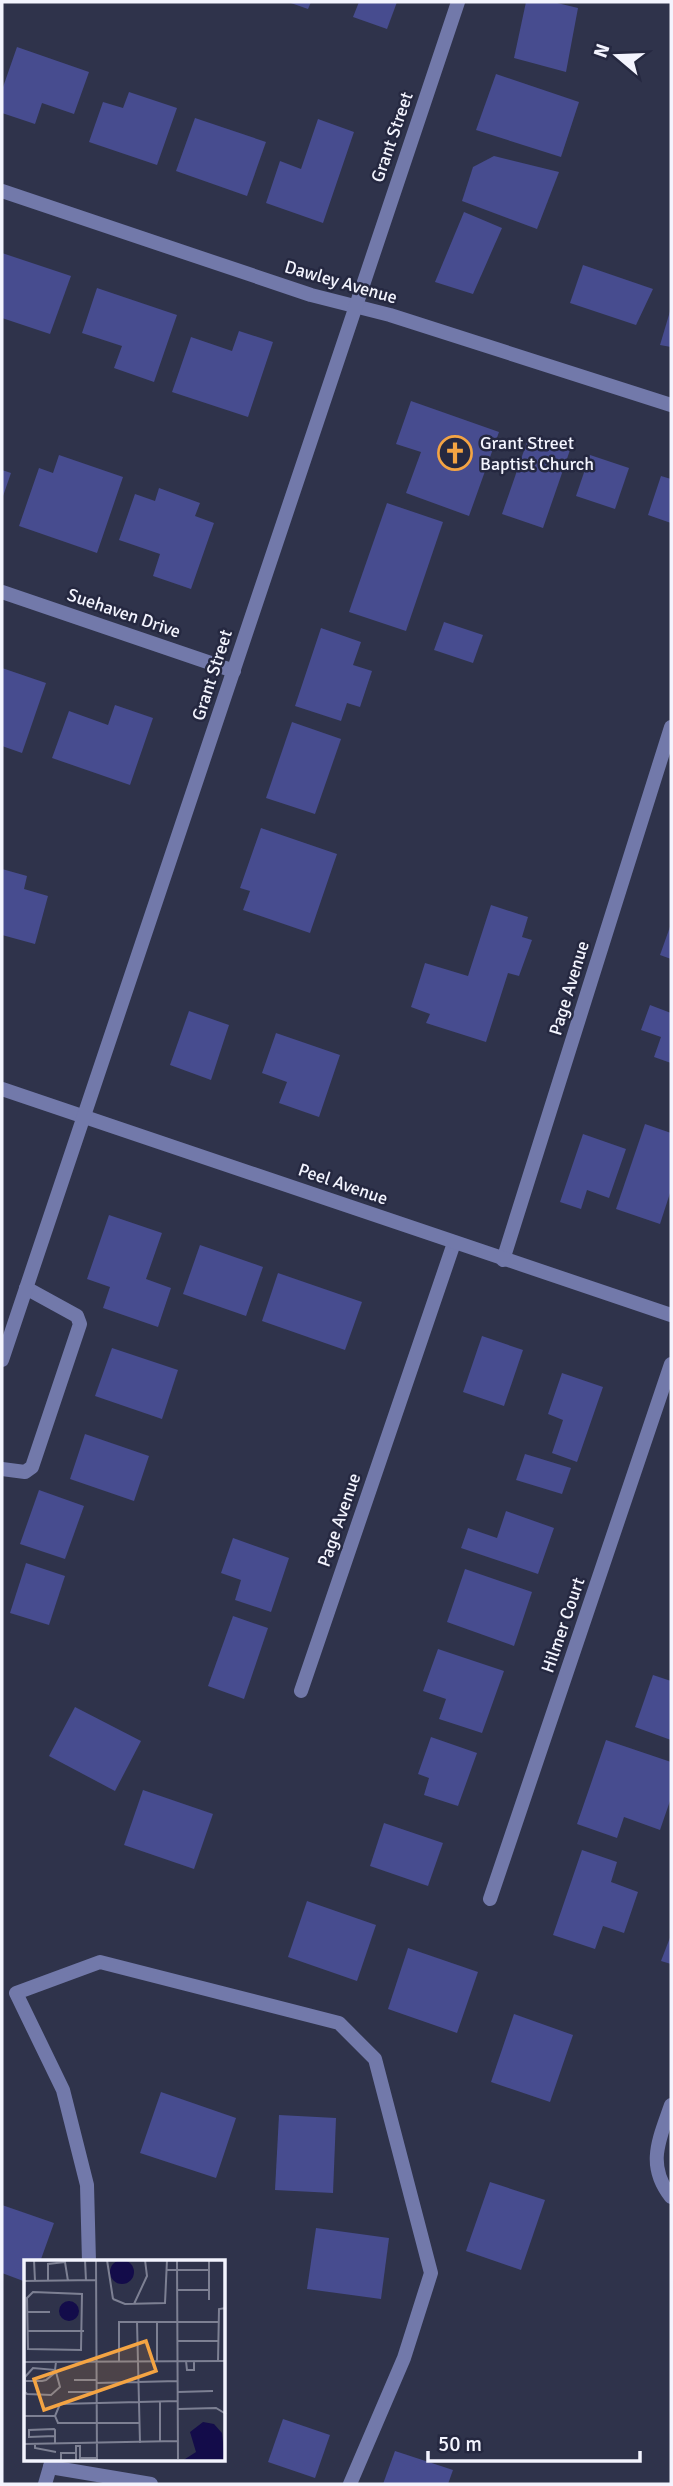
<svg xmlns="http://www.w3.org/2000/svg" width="673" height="2486" font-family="Signika,sans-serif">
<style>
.building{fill:#474c8f}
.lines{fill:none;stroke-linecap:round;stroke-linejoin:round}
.service{stroke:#7279aa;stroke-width:14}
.minor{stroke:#7279aa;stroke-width:14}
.tertiary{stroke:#7279aa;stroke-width:14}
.labels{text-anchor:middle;stroke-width:5;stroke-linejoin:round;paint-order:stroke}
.street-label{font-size:18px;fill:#f3f4fe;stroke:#252840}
.poi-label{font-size:18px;fill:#f3f4fe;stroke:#252840;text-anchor:start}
.inset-road{fill:none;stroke:#7d8093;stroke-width:2}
.view{fill:#f4a443;fill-opacity:0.15;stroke:#f4a443;stroke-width:3.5}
.inset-edge{fill:none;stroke:#f3f4fe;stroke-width:3.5}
</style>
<rect width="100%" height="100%" fill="#2f334b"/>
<!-- building -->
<g class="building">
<polygon points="288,2 311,2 308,9"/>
<polygon points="359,2 397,2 387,29 353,17"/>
<polygon points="526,2 553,2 578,8 566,72 514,58"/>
<polygon points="17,47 89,72 74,114 42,103 35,124 2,113 2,90"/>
<polygon points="496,74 579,102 561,157 476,130"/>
<polygon points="129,92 177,108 157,165 89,142 103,102 123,108"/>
<polygon points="195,118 266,142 247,196 176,171"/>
<polygon points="318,119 354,132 323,223 266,203 280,161 301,169"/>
<polygon points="494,156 559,172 537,229 462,201 473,167"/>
<polygon points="464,212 502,228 473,294 435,282"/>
<polygon points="2,253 71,276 50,334 2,318"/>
<polygon points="583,265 653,289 636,325 570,303"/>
<polygon points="97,288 177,315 154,382 114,368 122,346 82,333"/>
<polygon points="671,308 671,347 660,345"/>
<polygon points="239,331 273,342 248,417 172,392 191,337 232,351"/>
<polygon points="411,401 499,432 469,516 406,493 421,452 396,444"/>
<polygon points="529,436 570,450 543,528 502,514"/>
<polygon points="59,455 123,477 97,553 19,526 39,468 53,473"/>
<polygon points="590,455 629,468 615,509 576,496"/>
<polygon points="2,470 11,473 2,499"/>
<polygon points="661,476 671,479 671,523 648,515"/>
<polygon points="159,488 200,503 195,516 214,523 191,589 153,576 160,554 119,540 135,494 155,501"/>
<polygon points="387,503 443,522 406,631 349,612"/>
<polygon points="444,622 483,635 473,663 434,650"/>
<polygon points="321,628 361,642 353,665 372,671 360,707 347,703 341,721 295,706"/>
<polygon points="2,668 46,683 22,753 2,746"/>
<polygon points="115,705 153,718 130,785 52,758 69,711 108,725"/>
<polygon points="292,722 341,739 315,814 266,798"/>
<polygon points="261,828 337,854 310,933 243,910 250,891 240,888"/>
<polygon points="2,869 27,876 24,889 48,896 35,944 2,935"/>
<polygon points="491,905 528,917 522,937 532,940 519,976 508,973 486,1042 426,1023 430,1014 411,1007 425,963 468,976"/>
<polygon points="671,924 671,959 660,955"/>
<polygon points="650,1005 671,1013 671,1063 654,1057 661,1037 641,1030"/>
<polygon points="189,1011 229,1025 211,1080 170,1065"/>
<polygon points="276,1033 340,1055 319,1117 279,1103 287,1082 262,1073"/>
<polygon points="645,1124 671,1133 671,1190 660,1224 616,1209"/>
<polygon points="583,1134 626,1149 609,1198 587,1190 581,1209 560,1202"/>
<polygon points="109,1215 162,1233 146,1279 171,1288 158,1327 103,1308 110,1287 87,1279"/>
<polygon points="200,1245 263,1267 246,1316 183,1294"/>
<polygon points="278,1273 362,1302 345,1350 262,1321"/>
<polygon points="482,1336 523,1350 504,1406 463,1392"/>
<polygon points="112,1348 178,1370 162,1419 95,1396"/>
<polygon points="562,1373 603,1387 577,1462 552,1453 563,1420 548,1414"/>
<polygon points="85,1434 149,1456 134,1501 70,1479"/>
<polygon points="525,1454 571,1468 562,1494 516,1480"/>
<polygon points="39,1490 84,1506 65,1559 20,1544"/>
<polygon points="506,1511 554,1528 538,1574 461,1548 468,1528 497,1538"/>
<polygon points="233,1538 289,1558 271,1612 235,1600 241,1580 221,1573"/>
<polygon points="26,1563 65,1576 49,1625 10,1613"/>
<polygon points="465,1569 532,1592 514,1646 447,1622"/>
<polygon points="233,1616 268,1628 244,1699 208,1686"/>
<polygon points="438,1649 504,1671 482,1733 439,1719 446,1699 423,1691"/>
<polygon points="653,1675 671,1681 671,1740 635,1727"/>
<polygon points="75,1707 141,1741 115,1791 49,1756"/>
<polygon points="431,1737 477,1753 458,1806 424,1795 429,1778 418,1774"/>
<polygon points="606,1740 671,1762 671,1798 660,1830 624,1817 617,1838 577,1824"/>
<polygon points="143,1790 213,1814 194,1869 124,1845"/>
<polygon points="384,1823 443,1843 428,1886 370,1866"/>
<polygon points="582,1850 617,1862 611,1882 638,1892 624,1933 603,1926 595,1949 553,1935"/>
<polygon points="307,1901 376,1925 357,1981 288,1957"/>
<polygon points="671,1935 671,1964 661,1961"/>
<polygon points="408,1948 478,1972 457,2033 388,2009"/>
<polygon points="514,2014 573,2035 550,2102 491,2082"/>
<polygon points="161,2092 236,2118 216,2178 140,2153"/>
<polygon points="279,2115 336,2118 333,2193 275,2190"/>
<polygon points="490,2182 545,2200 521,2270 466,2251"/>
<polygon points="2,2205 54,2223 40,2262 26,2262 26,2282 2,2273"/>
<polygon points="316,2228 389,2238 381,2299 307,2289"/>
<polygon points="283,2419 330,2435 315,2478 268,2462"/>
<polygon points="395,2451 453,2470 448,2484 383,2484"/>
</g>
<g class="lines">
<!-- service -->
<g class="service">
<polyline points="2,1469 25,1472 32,1467 80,1324 77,1316 26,1288"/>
<polyline points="89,2262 87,2185 63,2090 16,1993 100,1962 339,2023 375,2059 431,2273 404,2358 350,2484"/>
<polyline points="50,2467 151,2484"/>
<polyline points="45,2484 52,2460"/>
</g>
<!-- minor -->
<g class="minor">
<polyline points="2,191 311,295 390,315 671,405"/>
<polyline points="2,592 234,671"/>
<polyline points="503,1260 671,727"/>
<polyline points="301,1691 454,1243"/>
<polyline points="490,1899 671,1364"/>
<path d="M671,2105C659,2140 646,2165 671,2197"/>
</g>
<!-- tertiary -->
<g class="tertiary">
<polyline points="2,1089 671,1315"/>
<polyline points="2,1360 458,2"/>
</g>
</g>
<!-- icons -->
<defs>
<g id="church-ring" transform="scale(1.75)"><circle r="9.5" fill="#252840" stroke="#f4a443" stroke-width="1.5"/><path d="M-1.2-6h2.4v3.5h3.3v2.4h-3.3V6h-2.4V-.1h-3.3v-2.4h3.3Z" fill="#f4a443"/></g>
</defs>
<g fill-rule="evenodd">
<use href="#church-ring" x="455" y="453"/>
</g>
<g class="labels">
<!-- street labels -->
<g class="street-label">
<text transform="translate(392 137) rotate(-71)" y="6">Grant Street</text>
<text transform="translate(341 282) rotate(16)" y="6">Dawley Avenue</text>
<text transform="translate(124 613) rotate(19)" y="6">Suehaven Drive</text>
<text transform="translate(212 675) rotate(-72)" y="6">Grant Street</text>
<text transform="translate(569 988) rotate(-73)" y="6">Page Avenue</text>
<text transform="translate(343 1184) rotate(19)" y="6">Peel Avenue</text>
<text transform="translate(339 1520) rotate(-71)" y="6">Page Avenue</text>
<text transform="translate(563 1625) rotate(-71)" y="6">Hilmer Court</text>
</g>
<!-- poi labels -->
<g class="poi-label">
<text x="480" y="449">Grant Street<tspan x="480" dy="21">Baptist Church</tspan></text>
</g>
</g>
<!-- overview -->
<g transform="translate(24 2260)">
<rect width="201" height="201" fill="#2f334b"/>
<path d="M86 12a12 12 0 1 1 24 0a12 12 0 1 1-24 0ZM35 51a10 10 0 1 1 20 0a10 10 0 1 1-20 0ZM179,162L190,164L198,173L201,201H158L172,192L166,172Z" fill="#130c4a"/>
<path class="inset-road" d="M10,0L11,21M61,0L62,21M72,0L73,201M83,0L89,39M153,0L154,199M185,0V40M143,10H185M0,21L72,20M24,21V4L41,2L44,21M153,30H185M9,32L58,34L57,90L4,89L3,38ZM89,39L101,44L141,43L143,0M110,44L123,16L121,0M3,52H26M133,61V101M113,62L116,183M3,71H60M154,81H194M162,101L163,110H170V101M194,101L195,49L202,48M0,102L202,101M95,102V62H195M50,120H73M0,121H18L22,120L32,112L36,127L27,135L3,134L1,132V117L9,108L31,110L32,102M73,123L154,121M44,132H73M154,132L189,131M136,142V182M154,149L192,148L202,154M0,156H31M116,163H34L31,156L36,144L154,141M31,183V170L30,169L5,170V177L31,176M0,184L153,181M11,184V188L32,192M37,201V193H52M52,201V186H56V198H73"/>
<path class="view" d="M122,81L132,111L20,150L10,119Z"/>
<rect width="201" height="201" class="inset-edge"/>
</g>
<!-- border -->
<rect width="673" height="2486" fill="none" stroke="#f3f4fe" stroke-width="7"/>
<!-- north arrow -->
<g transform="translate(617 56) rotate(289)" stroke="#252840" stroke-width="5" paint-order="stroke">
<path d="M0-5L12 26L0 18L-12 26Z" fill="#f3f4fe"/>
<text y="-10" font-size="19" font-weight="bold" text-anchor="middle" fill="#f3f4fe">N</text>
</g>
<!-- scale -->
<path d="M428 2451v10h212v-10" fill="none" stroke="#f3f4fe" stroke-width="3.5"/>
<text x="438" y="2451" font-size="21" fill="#f3f4fe" stroke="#252840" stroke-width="5" paint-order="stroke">50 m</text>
</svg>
